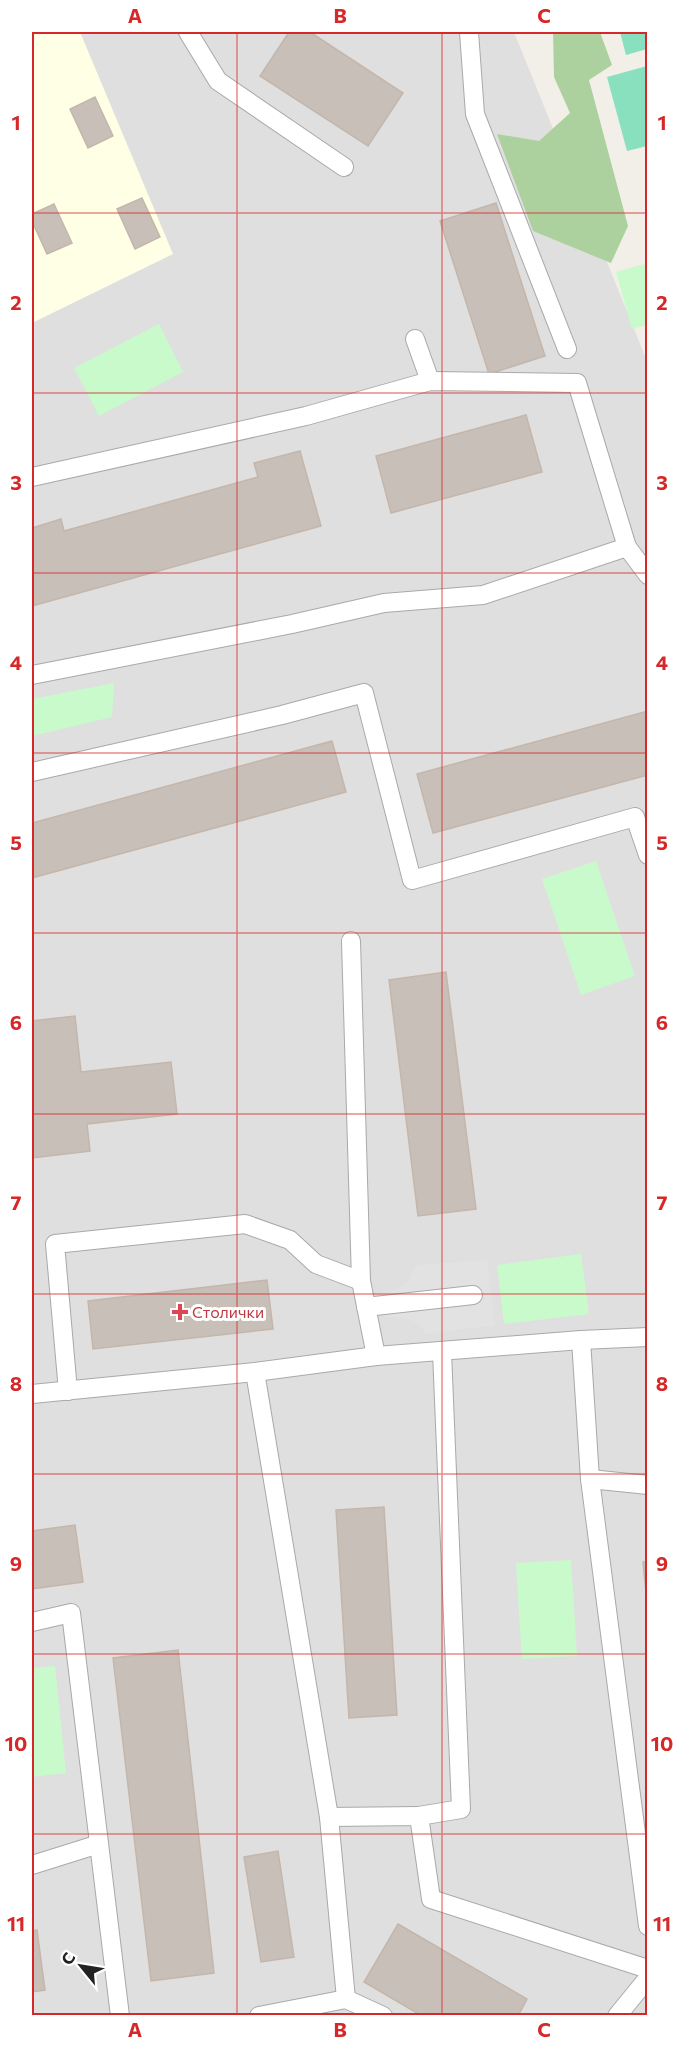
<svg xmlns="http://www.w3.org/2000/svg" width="679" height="2047" font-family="Commissioner,sans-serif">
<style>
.residential{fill:#e0dfdf}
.education{fill:#ffffe5}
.forest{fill:#add19e}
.park{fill:#c8facc}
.pitch{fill:#88e0be}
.parking{fill:#e2e2e2}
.building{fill:#c7bfb8;stroke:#c4b6ab;stroke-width:1.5}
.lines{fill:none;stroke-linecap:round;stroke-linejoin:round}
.lane-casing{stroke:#a9a9a9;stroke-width:20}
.lane{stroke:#fff;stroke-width:18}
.grid{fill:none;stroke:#d62828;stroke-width:1.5;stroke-opacity:0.55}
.health-dot{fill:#e0444e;stroke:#fff;stroke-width:2}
.labels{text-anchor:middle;stroke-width:6;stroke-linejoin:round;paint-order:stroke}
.health-label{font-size:16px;fill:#be3a42;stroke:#fff;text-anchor:start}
.neatline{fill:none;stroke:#d62828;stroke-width:2}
.grid-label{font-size:20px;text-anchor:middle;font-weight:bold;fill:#d62828}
</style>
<rect width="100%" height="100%" fill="#f2efe9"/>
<!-- residential -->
<polygon class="residential" points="32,32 514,32 647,361 647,2015 32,2016"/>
<!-- education -->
<polygon class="education" points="32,32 80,32 173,254 32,323"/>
<!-- forest -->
<polygon class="forest" points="553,32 600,32 612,65 589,80 628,226 611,263 533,231 497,134 539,141 570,113 554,77"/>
<!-- park -->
<g class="park">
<polygon points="644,264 647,274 647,325 632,329 616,272"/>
<polygon points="159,324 183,372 99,416 74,368"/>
<polygon points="114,683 112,717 32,736 32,699"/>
<polygon points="596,861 635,976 581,995 542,879"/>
<polygon points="581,1254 589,1314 504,1324 497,1265"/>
<polygon points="571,1560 577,1656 522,1659 516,1563"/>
<polygon points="55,1666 66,1773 32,1777 32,1668"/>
</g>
<!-- pitch -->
<g class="pitch">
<polygon points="620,32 647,32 647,49 626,55"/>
<polygon points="647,66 647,146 627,151 607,77"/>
</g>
<!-- parking -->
<polygon class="parking" points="487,1260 495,1325 425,1334 421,1327 413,1321 402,1317 386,1317 383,1290 395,1290 408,1281 417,1265"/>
<!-- building -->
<g class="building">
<polygon points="289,32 310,32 403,93 368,146 260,76"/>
<polygon points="95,97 113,136 88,148 70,109"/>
<polygon points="142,198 160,237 135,249 117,209"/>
<polygon points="496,203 545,356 489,374 440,221"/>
<polygon points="54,204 72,243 47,254 32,221 32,214"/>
<polygon points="526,415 542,472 391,513 376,456"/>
<polygon points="300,451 321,526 32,606 32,528 61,519 64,531 258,477 254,463"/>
<polygon points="648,711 648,775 433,833 417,774"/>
<polygon points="332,741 346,792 32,878 32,823"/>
<polygon points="446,972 476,1209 418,1216 389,980"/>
<polygon points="75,1016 81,1072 171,1062 177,1114 87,1124 90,1151 32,1158 32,1021"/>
<polygon points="267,1280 273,1329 93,1349 88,1301"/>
<polygon points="384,1507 397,1715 349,1718 336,1510"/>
<polygon points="75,1525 83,1582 32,1589 32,1531"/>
<polygon points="648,1561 648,1613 643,1562"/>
<polygon points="178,1650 214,1973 151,1981 113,1658"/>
<polygon points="278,1851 294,1957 261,1962 244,1857"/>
<polygon points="398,1924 527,1999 518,2016 422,2016 364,1982"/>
<polygon points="37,1930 45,1990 32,1992 32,1931"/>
</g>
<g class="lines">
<!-- lane casing -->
<g class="lane-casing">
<g id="lane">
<polyline points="188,32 218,81 344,167"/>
<polyline points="469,32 475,114 567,349"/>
<polyline points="415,339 430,381"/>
<polyline points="32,477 306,416 430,381 577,383 627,547"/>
<polyline points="32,675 292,624 384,603 483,595 627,547 648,575"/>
<polyline points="32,772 282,715 364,693 412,880 635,817 648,855"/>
<polyline points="351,941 361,1281 376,1356"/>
<polyline points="366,1307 473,1295"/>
<polyline points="581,1340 590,1479 648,1926"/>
<polyline points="255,1372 329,1817 419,1816 431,1899 648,1969"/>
<polyline points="68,1391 55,1244 245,1224 290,1240 316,1264 361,1281"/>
<polyline points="32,1394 255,1372 376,1356 581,1340 648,1337"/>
<polyline points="590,1479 648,1485"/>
<polyline points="32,1622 71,1613 120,2016"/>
<polyline points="419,1816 461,1809 442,1352"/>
<polyline points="329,1817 346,1999"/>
<polyline points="32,1865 99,1844"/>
<polyline points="259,2016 346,1999 383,2016"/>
<polyline points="617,2016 648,1978"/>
</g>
</g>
<!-- lane -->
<use href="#lane" class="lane"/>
</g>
<!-- grid -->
<path class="grid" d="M237,32V2016M442,32V2016M32,213H648M32,393H648M32,573H648M32,753H648M32,933H648M32,1114H648M32,1294H648M32,1474H648M32,1654H648M32,1834H648"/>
<!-- markers -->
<path class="health-dot" d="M177 1303h6v6h6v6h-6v6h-6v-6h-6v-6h6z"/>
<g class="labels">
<!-- health labels -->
<g class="health-label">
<text x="192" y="1318">Столички</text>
</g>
</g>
<!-- border -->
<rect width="679" height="2047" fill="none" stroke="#ffffff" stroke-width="66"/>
<!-- north arrow -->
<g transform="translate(81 1966) rotate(300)" stroke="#ffffff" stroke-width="4.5" paint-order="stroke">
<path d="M0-4.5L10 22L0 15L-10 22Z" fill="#222222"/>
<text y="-9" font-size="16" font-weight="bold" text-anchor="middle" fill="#222222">С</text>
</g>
<rect x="33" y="33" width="613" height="1981" class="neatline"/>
<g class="grid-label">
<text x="135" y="23">A</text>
<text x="340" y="23">B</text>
<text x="544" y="23">C</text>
<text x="16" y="130">1</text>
<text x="662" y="130">1</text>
<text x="16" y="310">2</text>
<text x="662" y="310">2</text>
<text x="16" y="490">3</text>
<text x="662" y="490">3</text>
<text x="16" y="670">4</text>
<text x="662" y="670">4</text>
<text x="16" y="850">5</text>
<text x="662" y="850">5</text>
<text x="16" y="1030">6</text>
<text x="662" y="1030">6</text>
<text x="16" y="1210">7</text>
<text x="662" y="1210">7</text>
<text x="16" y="1391">8</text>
<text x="662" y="1391">8</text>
<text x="16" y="1571">9</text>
<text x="662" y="1571">9</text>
<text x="16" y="1751">10</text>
<text x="662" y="1751">10</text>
<text x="16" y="1931">11</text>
<text x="662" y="1931">11</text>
<text x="135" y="2037">A</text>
<text x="340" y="2037">B</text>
<text x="544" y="2037">C</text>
</g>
</svg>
